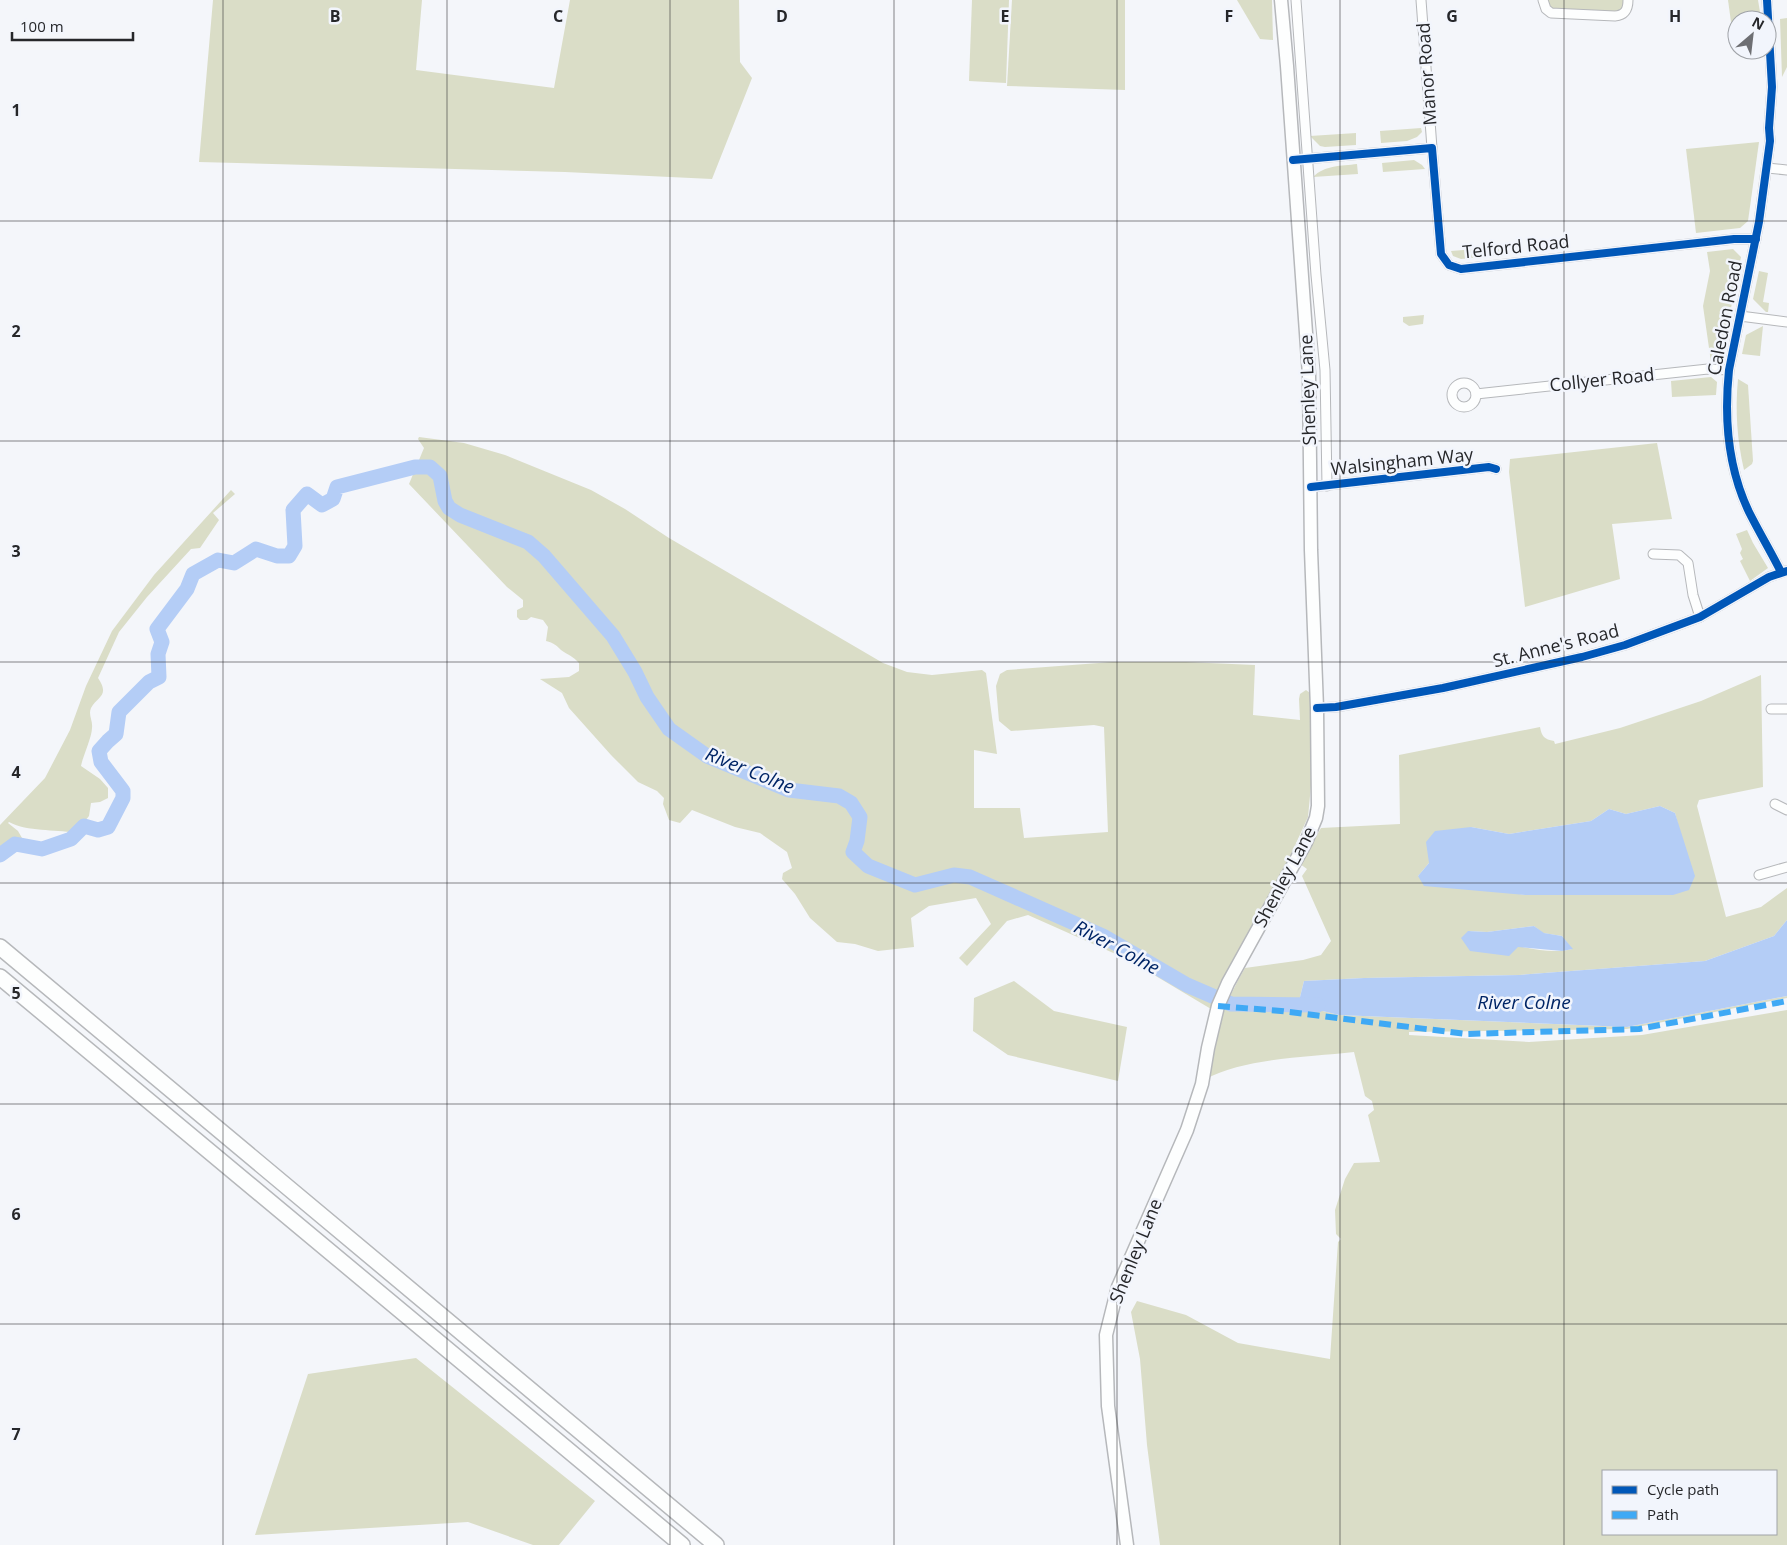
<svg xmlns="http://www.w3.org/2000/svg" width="1787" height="1545" font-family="'Open Sans',sans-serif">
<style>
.green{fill:#daddc7;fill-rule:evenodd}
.water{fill:#b4cdf6}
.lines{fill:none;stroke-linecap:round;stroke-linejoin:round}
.river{stroke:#b4cdf6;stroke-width:15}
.street-casing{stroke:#b6b8bb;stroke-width:11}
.secondary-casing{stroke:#b6b8bb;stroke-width:15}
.highway-casing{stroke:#b6b8bb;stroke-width:18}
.street{stroke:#fdfefe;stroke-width:9}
.secondary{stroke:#fdfefe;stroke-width:12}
.highway{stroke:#fdfefe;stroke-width:15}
.quiet{stroke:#3fa9f5;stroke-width:6;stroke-dasharray:12 6;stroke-linecap:butt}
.cycleway-casing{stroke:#f2f5fc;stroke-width:11}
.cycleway{stroke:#0057b8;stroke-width:8}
.grid{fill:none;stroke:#26272a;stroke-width:1;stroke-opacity:0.55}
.labels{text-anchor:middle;stroke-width:5;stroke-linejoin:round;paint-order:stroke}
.street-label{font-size:18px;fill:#26272a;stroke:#f2f5fc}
.water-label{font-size:19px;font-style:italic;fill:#002566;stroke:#f2f5fc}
.grid-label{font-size:16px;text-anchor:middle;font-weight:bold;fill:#26272a;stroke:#f2f5fc;stroke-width:5;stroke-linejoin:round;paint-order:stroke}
</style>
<rect width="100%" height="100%" fill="#f4f6fa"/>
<!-- green -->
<g class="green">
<polygon points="213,0 422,0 416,70 554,88 570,0 739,0 740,62 752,78 712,179 565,172 199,162"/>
<polygon points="972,0 1009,0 1006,83 969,81"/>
<polygon points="1012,0 1125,0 1125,90 1007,86"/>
<polygon points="1237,0 1272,0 1273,40 1260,39"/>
<polygon points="1546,0 1626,0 1626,5 1620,12 1552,11"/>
<polygon points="1728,0 1758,0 1761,18 1731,22"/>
<polygon points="1787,18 1787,67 1782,77 1780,19"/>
<polygon points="1731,23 1737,23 1737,50 1762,50 1762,54 1739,56"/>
<polygon points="1421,128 1422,132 1417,137 1407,141 1381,143 1380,131"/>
<polygon points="1356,133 1356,145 1325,147 1320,146 1310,136"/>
<polygon points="1759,142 1748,221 1740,228 1696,233 1686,149"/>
<polygon points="1414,160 1422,165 1425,169 1383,172 1382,163"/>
<path d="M1357,164L1358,174L1313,177C1325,165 1341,166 1357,164Z"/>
<polygon points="1502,247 1502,255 1461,259 1453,256 1451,251"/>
<polygon points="1733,249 1741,257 1722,354 1711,362 1703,306 1710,271 1707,252"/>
<polygon points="1759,271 1768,273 1763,302 1769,303 1768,312 1766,312 1753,299"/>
<polygon points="1424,315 1423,324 1409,326 1403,322 1403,317"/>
<polygon points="1763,326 1760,356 1742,354 1746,335"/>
<polygon points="1711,377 1717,382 1716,395 1672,397 1671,381"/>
<path d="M1738,379L1748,385L1753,461L1752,464L1744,470C1737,440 1735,410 1738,379Z"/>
<path d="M419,437L464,443L505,455L591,490L625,509L669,538L883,663L907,672L932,675L982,670L986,673L997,754L974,750V808H1020L1024,838L1108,832L1104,727L1094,725L1011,731L999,721L996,686L1000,674L1007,670L1112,662H1186L1255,665L1253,715L1300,720L1299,699L1300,694L1306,690L1310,693L1312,775L1308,817L1287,863L1231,965L1211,1009L1129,960L1028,915L1007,921L967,966L959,958L991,924L976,898L929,906L911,918L914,947L878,951L855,944L837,942L810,918L795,894L782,879L783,873L792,868L787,852L760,833L735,827L692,810L680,823L669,820L663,804L664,798L657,791L638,782L611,755L569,708L562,693L540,679L569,677L579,671V663C573,656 568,655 561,650C556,645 554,643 546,641L548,627L543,620L531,617L527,620H520L517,617V610L523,607V600L507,587L409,484L424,448L418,439Z"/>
<polygon points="1657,443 1672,519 1612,524 1620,579 1525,607 1509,472 1510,459"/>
<path d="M231,490L235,494L213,513L219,520L200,548L191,549L147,597L119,632L98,678C110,696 98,696 91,708C88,715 93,721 92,728C92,737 83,756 81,766L100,779L108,788V798L100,802L91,803L89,816L75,833C54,829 28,832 9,822L8,823L18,831L22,838L9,840L0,847V825L45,778L70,730L86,686L112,631L154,575Z"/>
<polygon points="1747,530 1753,543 1768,568 1750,581 1740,561 1743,559 1740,553 1742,549 1736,534"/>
<path d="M1761,675L1763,787L1699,800L1697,806L1726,917L1761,907L1787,888V920L1774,936L1705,961L1519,975L1364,978L1304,981L1298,1005L1339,1015L1627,1027L1787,996V998L1627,1029L1409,1032V1035L1529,1042L1642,1035L1787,1010V1545H1160L1147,1445L1140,1359L1131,1312L1137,1301L1186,1315L1238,1343L1330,1359L1338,1242L1341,1239L1336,1234L1335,1210L1345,1179L1354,1163L1380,1162L1368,1115L1374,1110L1372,1101L1365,1096L1354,1052C1310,1057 1244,1058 1206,1079C1213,1039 1224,1003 1245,968L1303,960L1321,955L1331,941L1302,876L1307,869L1300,864L1321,828L1400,824L1399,755L1540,727C1542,737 1544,739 1554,741L1555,744L1620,728L1701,701ZM1660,806L1675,813L1681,836L1673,895H1525L1418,876L1429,863L1471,827L1509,834L1591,821L1609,809L1626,814ZM1534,926L1543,933L1562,936L1572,949C1543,957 1497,940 1468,931L1487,932ZM1603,1471H1776V1534H1603Z"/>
<polygon points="1014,981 1054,1011 1127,1027 1118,1081 1008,1055 973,1031 974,998"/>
<polygon points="416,1358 595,1501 559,1545 533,1545 468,1522 255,1535 308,1374"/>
</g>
<!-- water -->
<g class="water">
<polygon points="1660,806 1675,813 1695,876 1689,890 1673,895 1525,895 1424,886 1418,876 1429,863 1426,842 1435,831 1471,827 1509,834 1591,821 1609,809 1626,814"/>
<polygon points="1787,920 1787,996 1627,1027 1339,1015 1298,1005 1304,981 1364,978 1519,975 1705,961 1774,936"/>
<polygon points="1534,926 1544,933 1562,936 1573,949 1562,951 1518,947 1509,956 1470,951 1461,938 1468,931 1487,932"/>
</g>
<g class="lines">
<!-- river -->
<polyline class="river" points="0,855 15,844 42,849 71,839 84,826 98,830 108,827 123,798 123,791 101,762 99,751 108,741 116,734 119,712 149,682 159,677 158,654 162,642 157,629 187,589 193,574 218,560 234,563 256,549 277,556 289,556 295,546 293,510 307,494 322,505 333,499 337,487 415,467 430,467 440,476 445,501 449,508 460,515 528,542 544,556 613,636 635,672 647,697 669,729 707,756 789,790 839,796 851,803 860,817 857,841 853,852 868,866 915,885 954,875 970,877 1103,936 1187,985 1231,1004 1318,1005"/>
<!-- street casing -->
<g class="street-casing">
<g id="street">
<polyline points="1296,0 1316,275 1325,370 1327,486"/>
<polyline points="1421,0 1432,148"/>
<path d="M1543,0L1546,9L1551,13L1615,16C1625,15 1628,10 1628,0"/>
<path d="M1767,0L1772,87L1769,128L1770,141L1759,222L1729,370C1724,418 1728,468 1749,512C1759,532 1771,552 1781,572"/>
<polyline points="1293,160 1432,148 1441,254 1449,265 1461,269 1734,239 1756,239"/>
<polyline points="1767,168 1787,170"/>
<polyline points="1740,316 1787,322"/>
<circle cx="1464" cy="395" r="12"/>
<polyline points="1476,394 1708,369 1729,370"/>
<polyline points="1311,487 1489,467 1496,469"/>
<polyline points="1653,554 1679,555 1688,563 1693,595 1700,617"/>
<polyline points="1317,708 1336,707 1443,688 1582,657 1625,645 1700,617 1769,577 1786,571"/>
<polyline points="1771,709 1787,709"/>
<polyline points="1775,804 1787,810"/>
<polyline points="1759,875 1787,867"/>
</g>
</g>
<!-- secondary casing -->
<g class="secondary-casing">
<polyline id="secondary" points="1127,1545 1108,1406 1106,1335 1118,1287 1187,1130 1202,1084 1208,1048 1218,1006 1228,983 1306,842 1316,818 1318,806 1317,708 1311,550 1309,375 1287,66 1281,0"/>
</g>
<!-- highway casing -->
<g class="highway-casing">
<g id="highway">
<polyline points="0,947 716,1545"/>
<polyline points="0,977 682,1545"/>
</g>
</g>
<!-- street -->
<use href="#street" class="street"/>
<!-- secondary -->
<use href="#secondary" class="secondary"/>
<!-- highway -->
<use href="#highway" class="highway"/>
<!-- quiet -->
<polyline class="quiet" points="1218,1006 1281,1011 1466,1034 1639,1029 1787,1001"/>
<!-- cycleway casing -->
<g class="cycleway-casing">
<g id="cycleway">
<path d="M1767,0L1772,87L1769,128L1770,141L1759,222L1729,370C1724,418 1728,468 1749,512C1759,532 1771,552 1781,572"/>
<polyline points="1293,160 1432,148 1441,254 1449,265 1461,269 1734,239 1756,239"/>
<polyline points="1311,487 1489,467 1496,469"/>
<polyline points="1317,708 1336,707 1443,688 1582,657 1625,645 1700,617 1769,577 1787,571"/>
</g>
</g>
<!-- cycleway -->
<use href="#cycleway" class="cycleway"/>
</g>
<!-- grid -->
<path class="grid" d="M223,0V1545M447,0V1545M670,0V1545M894,0V1545M1117,0V1545M1340,0V1545M1564,0V1545M0,221H1787M0,441H1787M0,662H1787M0,883H1787M0,1104H1787M0,1324H1787"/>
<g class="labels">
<!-- street labels -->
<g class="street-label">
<text transform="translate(1427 74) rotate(-94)" y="6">Manor Road</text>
<text transform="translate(1516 247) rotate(-6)" y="6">Telford Road</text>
<text transform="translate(1725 318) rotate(-79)" y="6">Caledon Road</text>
<text transform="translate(1602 380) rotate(-6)" y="6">Collyer Road</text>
<text transform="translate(1308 390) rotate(-92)" y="6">Shenley Lane</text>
<text transform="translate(1402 462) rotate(-6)" y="6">Walsingham Way</text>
<text transform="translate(1556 646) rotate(-14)" y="6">St. Anne's Road</text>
<text transform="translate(1285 877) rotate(-62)" y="6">Shenley Lane</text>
<text transform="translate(1136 1251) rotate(-68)" y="6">Shenley Lane</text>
</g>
<!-- water labels -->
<g class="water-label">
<text transform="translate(750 770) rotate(22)" y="7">River Colne</text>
<text transform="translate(1117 947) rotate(28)" y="7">River Colne</text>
<text x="1524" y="1009">River Colne</text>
</g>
</g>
<g class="grid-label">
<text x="335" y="22">B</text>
<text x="558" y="22">C</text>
<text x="782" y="22">D</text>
<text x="1005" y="22">E</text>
<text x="1229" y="22">F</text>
<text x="1452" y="22">G</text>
<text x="1675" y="22">H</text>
<text x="16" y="116">1</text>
<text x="16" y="337">2</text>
<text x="16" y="557">3</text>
<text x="16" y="778">4</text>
<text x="16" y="999">5</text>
<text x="16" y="1220">6</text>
<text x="16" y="1440">7</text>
</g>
<!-- legend -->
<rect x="1602" y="1470" width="175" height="65" fill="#f2f5fc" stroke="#a0a3a8"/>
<rect x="1612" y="1486" width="25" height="8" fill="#0057b8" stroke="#a0a3a8"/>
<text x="1647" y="1495" font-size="15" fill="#26272a">Cycle path</text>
<rect x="1612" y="1511" width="25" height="8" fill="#3fa9f5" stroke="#a0a3a8"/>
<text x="1647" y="1520" font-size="15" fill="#26272a">Path</text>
<!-- north arrow -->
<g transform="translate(1752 35) rotate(28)"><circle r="24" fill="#f2f5fc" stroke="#a0a3a8"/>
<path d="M0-4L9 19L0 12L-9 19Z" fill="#6e6f73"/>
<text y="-8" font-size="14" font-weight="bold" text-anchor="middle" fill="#26272a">N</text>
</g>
<!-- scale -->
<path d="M12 32v8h121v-8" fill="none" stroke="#26272a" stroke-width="2.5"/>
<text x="20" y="32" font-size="15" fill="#26272a" stroke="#f2f5fc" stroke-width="4" paint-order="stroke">100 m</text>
</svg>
